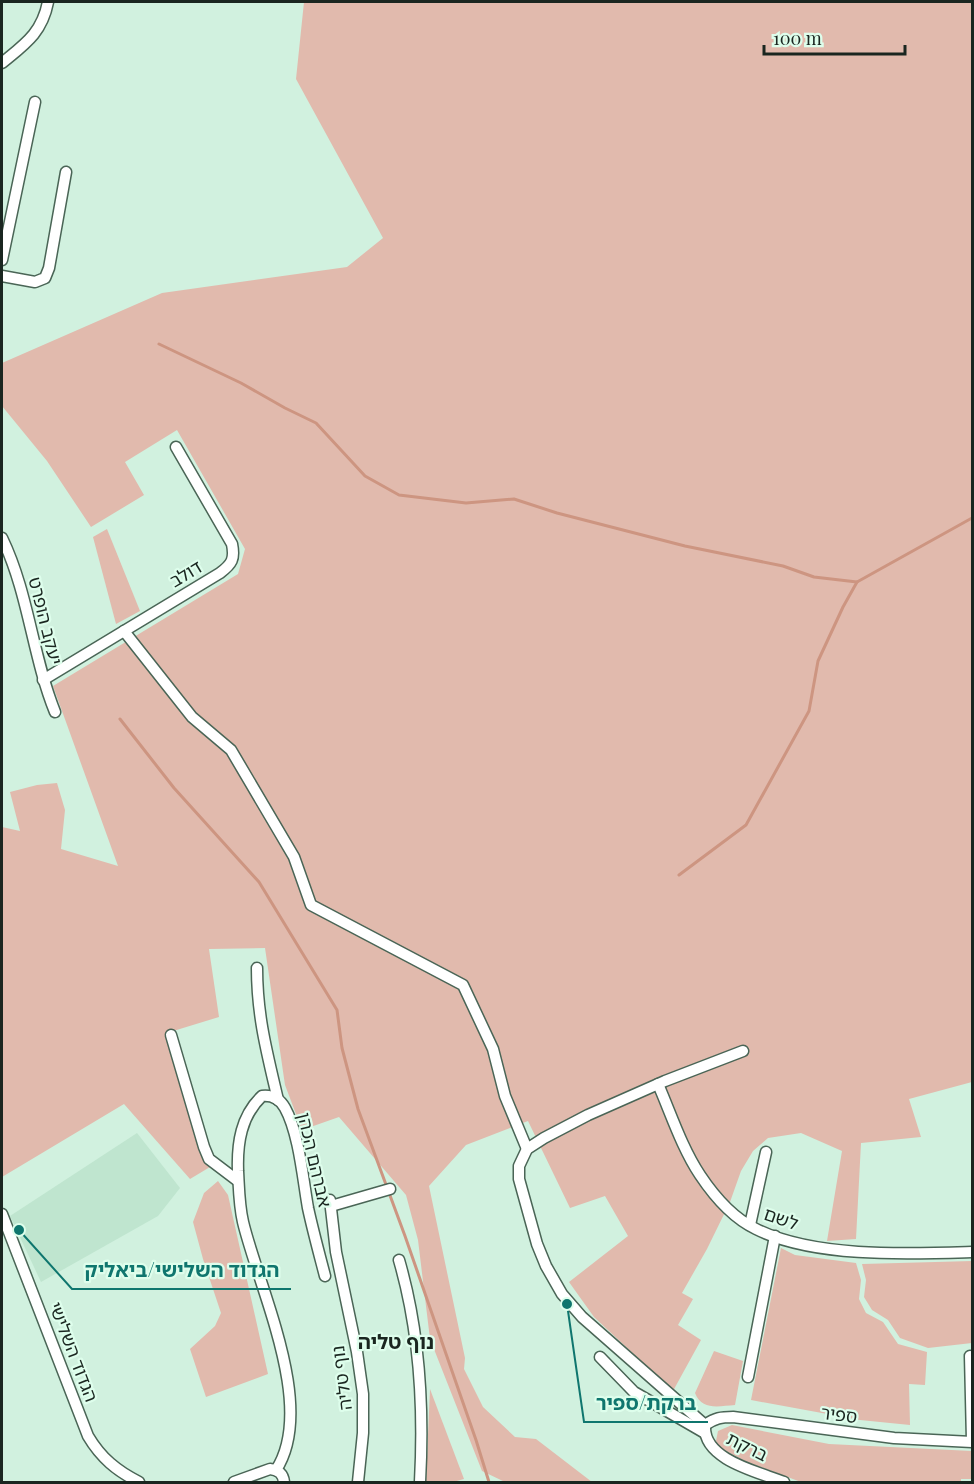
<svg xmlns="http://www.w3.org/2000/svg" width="974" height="1484" font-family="'Playfair Display','Noto Sans Hebrew',serif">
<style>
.built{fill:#bfe5cf}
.green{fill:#e1baad}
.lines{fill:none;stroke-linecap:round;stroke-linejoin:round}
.stream{stroke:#cd9581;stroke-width:3}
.minor-casing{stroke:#4a6556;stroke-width:13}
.minor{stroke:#fff;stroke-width:10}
.labels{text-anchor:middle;stroke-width:4.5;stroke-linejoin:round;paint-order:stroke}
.street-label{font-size:18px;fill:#1a2620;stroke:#defeec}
.neighbourhood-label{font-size:20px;font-weight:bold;fill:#1a2620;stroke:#defeec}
.leader{fill:none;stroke:#0f766e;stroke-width:2}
.callout-dot{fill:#0f766e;stroke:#defeec;stroke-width:2}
.callout-label{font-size:20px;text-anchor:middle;font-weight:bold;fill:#0f766e;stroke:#defeec;stroke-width:4.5;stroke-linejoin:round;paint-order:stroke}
</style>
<rect width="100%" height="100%" fill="#d1f1df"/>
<!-- built -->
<polygon class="built" points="137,1133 180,1188 158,1216 41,1282 10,1216"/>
<!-- green -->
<g class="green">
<polygon points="304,2 972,2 972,1082 909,1099 921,1137 861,1143 856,1239 827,1241 842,1151 801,1133 768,1138 753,1151 741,1171 730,1202 707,1249 682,1293 693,1299 678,1325 701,1340 673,1391 594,1317 569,1282 628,1236 605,1196 570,1208 528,1121 466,1145 429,1186 465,1358 464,1369 483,1407 515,1437 536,1439 592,1482 505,1482 482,1471 430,1339 418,1240 406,1195 339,1117 302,1130 285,1085 265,948 209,949 219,1017 170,1032 210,1167 190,1179 124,1104 2,1177 2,827 20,831 10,792 37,785 57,783 65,810 61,849 118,866 53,686 238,574 245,549 177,430 125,462 144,495 91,527 47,461 2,406 2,363 162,293 347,267 383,238 296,79"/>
<polygon points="107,529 140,611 116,624 93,537"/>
<polygon points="218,1181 228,1195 268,1374 206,1397 190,1349 215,1326 221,1313 203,1259 193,1222 204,1193"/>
<polygon points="781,1248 795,1255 856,1263 861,1280 859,1299 866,1313 883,1322 898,1344 927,1352 925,1385 909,1384 910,1425 860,1420 751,1400"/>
<polygon points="972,1261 972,1343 928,1348 900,1338 888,1320 872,1310 864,1297 866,1280 862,1264"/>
<path d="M714,1351L743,1361L735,1405C719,1406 702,1411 695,1393Z"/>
<polygon points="430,1389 464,1479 453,1482 426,1482"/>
<polygon points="732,1425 829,1444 972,1451 972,1479 961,1479 961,1482 801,1482 745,1461 720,1448 716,1441 718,1431"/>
</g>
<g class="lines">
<!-- stream -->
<g class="stream">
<polyline points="159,344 241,383 285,408 316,423 365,476 399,495 466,503 514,499 557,513 685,546 783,566 814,577 857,582 972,518"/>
<polyline points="120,719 174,788 259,882 337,1010 342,1048 358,1109 405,1236 476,1440 489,1482"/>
<polyline points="679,875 746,825 809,711 818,661 843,607 857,582"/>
</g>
<!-- minor casing -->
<g class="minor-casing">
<g id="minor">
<path d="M2,63C25,44 42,33 48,2"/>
<polyline points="2,260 35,102"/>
<polyline points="2,276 35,282 45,278 49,268 66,172"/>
<path d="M2,538C29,594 32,655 55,712"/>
<polyline points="124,631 192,717 231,750 294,857 311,905 463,985 493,1049 505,1096 527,1149"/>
<path d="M43,680L220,573C232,564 235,559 232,544L176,447"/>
<path d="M257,968C257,1016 267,1053 278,1100"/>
<polyline points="171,1035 204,1147 209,1159 238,1181"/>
<path d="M658,1084C671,1114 682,1148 700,1175C714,1196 733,1218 756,1229C814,1258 908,1254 972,1252"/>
<polyline points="330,1200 336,1252 357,1352 363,1394 363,1433 358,1482"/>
<polyline points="331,1206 390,1189"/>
<path d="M2,1214L88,1436C101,1458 117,1471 139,1482"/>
<polyline points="750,1225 766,1152"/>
<path d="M399,1260C420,1332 424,1408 420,1482"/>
<polyline points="970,1356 972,1441"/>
<polyline points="600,1357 634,1392 705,1433"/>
<polyline points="748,1377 775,1236"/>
<polyline points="705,1425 582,1317 562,1294 546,1266 537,1244 519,1179 519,1166 527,1149 544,1138 588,1115 665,1081 743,1051"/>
<path d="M705,1425C715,1418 721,1417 733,1417L894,1438L972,1442"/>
<path d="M705,1426C703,1460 759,1472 784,1482"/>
<path d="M276,1470C317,1407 259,1289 243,1222C239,1205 239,1188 238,1171C237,1143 241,1116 262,1096C272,1095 280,1099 285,1108C299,1133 303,1180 308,1208C313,1231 319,1253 325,1276"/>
<path d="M234,1482L270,1469C279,1470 283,1474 284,1482"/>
</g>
</g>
<!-- minor -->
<use href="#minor" class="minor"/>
</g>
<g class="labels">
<!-- street labels -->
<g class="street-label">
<text transform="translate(186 574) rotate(-31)" y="6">דולב</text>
<text transform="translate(45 621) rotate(76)" y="6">יעקב הופרט</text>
<text transform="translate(314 1160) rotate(77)" y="6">אברהם הכהן</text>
<text transform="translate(781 1219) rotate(19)" y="6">לשם</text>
<text transform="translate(73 1352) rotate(69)" y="6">הגדוד השלישי</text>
<text transform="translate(342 1378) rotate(-97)" y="6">נוף טליה</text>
<text transform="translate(839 1415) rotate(7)" y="6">ספיר</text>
<text transform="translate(747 1447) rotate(26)" y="6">ברקת</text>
</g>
<!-- neighbourhood labels -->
<g class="neighbourhood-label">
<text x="396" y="1349">נוף טליה</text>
</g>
</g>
<!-- callouts -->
<path class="leader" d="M19 1230L72 1289H291M567 1304L584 1422H708"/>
<g class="callout-dot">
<circle cx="19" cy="1230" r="6"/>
<circle cx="567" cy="1304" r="6"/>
</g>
<g class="callout-label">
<text x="182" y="1277">הגדוד השלישי/ביאליק</text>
<text x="646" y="1410">ברקת/ספיר</text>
</g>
<!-- border -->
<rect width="974" height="1484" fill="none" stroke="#1a2620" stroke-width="6"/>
<!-- scale -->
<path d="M764 45v9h141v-9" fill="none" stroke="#1a2620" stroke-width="3"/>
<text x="773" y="45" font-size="18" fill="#1a2620" stroke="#defeec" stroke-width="4.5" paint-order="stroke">100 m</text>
</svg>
